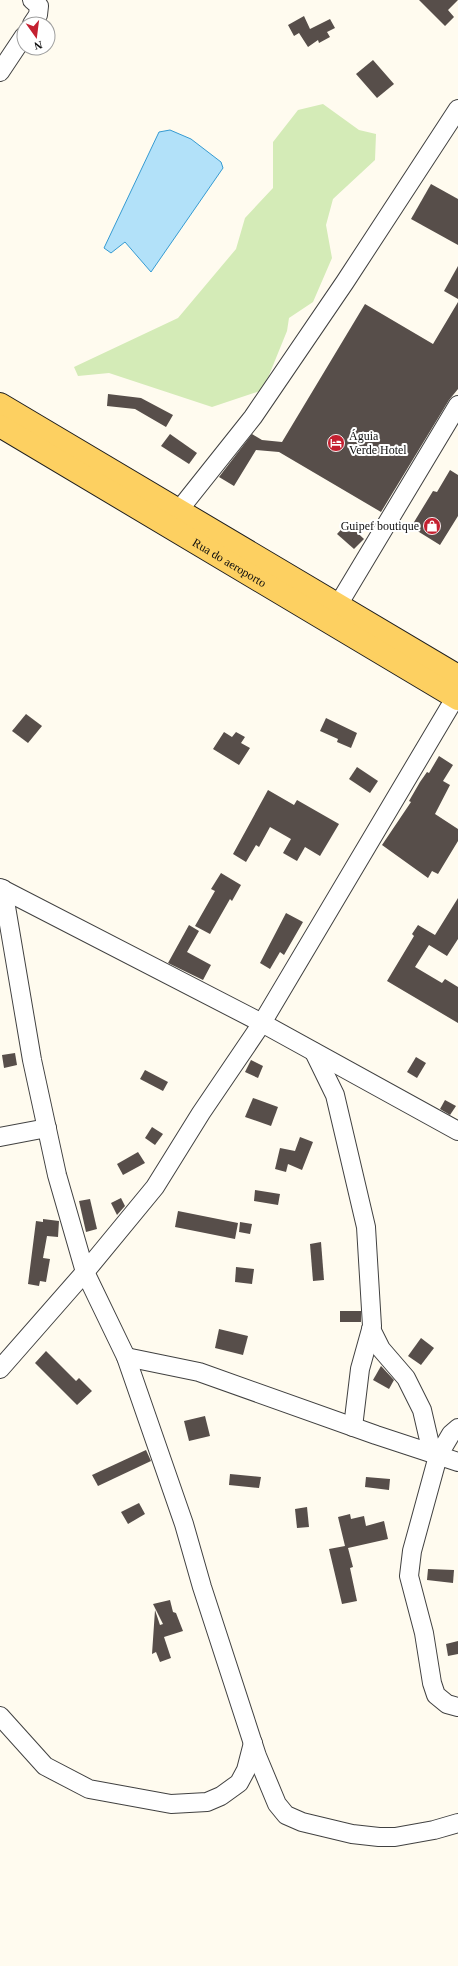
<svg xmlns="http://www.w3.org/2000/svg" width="458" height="1966" font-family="Georgia,serif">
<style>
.green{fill:#d4ebb7}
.water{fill:#b2e1f9;stroke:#369bd2}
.building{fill:#574e4a}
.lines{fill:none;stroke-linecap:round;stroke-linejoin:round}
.minor-casing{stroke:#414141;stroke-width:20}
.major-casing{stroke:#1f1f1f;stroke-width:24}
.minor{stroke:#fff;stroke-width:18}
.major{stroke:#fdd061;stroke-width:22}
.labels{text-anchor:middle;stroke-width:4;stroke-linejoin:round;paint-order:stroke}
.poi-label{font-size:12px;fill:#0e0e0e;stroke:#fff;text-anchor:start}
.street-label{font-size:12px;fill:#0e0e0e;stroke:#fff}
</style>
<rect width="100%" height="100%" fill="#fffbef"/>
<!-- green -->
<polygon class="green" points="323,104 359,130 376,134 375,160 333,199 326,225 332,258 313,302 289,318 287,331 263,390 212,407 109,373 78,376 74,367 178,318 236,249 245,218 273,188 273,142 298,110"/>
<!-- water -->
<polygon class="water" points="170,130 191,139 221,162 223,168 151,272 125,242 111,253 104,248 159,132"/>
<!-- building -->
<g class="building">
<polygon points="419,0 458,0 448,10 454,17 445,26"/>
<polygon points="304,16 310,29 330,19 335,28 327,32 330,37 319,43 318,40 308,47 299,33 294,36 288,25"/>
<polygon points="373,60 394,84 377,98 356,74"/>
<polygon points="431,184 458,199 458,245 411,219"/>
<polygon points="458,266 458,299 444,291"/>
<polygon points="458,302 458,389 449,400 381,512 279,452 256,450 234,486 219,477 252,434 262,440 282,442 365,304 433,344"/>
<polygon points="108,394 141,398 173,415 166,427 135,409 107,406"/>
<polygon points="170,434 197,453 189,464 161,446"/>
<polygon points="450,470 458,475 458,516 440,545 411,527 433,491 437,492"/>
<polygon points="347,523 364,539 354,549 337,534"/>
<polygon points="26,714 42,726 28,743 12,731"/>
<polygon points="326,718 357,733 351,748 337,742 338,739 320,731"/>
<polygon points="224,732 232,737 236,732 245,737 241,743 250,748 239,765 213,749"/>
<polygon points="439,756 453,765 443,781 450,785 435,814 458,829 458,841 438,874 432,871 428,878 382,845 411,802 409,801 420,782 427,772 429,773"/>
<polygon points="357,767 378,781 370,793 349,779"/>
<polygon points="268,790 294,805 297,800 339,824 320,856 305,847 297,861 283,853 291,839 270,827 259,847 256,845 246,862 233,854"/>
<polygon points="221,873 241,885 232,901 230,899 210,934 195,926 215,891 211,889"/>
<polygon points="458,898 458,939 447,956 429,945 415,967 442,983 445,979 458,987 458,1023 387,981 414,936 412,934 418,925 435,935"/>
<polygon points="286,913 303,922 284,955 280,952 270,969 260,963"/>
<polygon points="189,925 199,931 187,952 211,965 203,980 168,963"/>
<polygon points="15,1053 17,1065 4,1068 2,1055"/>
<polygon points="416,1057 426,1063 417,1078 407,1072"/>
<polygon points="251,1060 263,1066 258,1078 245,1072"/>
<polygon points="145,1070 168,1082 163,1091 140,1079"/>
<polygon points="253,1098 278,1107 271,1126 245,1117"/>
<polygon points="445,1100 456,1106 450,1115 440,1109"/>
<polygon points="152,1127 163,1134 155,1145 145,1138"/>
<polygon points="300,1137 313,1142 302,1170 288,1164 286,1172 275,1169 280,1148 295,1151"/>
<polygon points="138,1152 145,1163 123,1175 117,1164"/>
<polygon points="255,1190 280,1194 278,1205 254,1201"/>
<polygon points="121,1198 125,1206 117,1215 111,1203"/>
<polygon points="90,1199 97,1229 86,1232 79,1201"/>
<polygon points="178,1211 238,1223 235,1239 175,1227"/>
<polygon points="43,1219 59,1221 58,1237 47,1236 43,1258 50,1259 46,1282 40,1281 39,1286 28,1284 36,1221 43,1222"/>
<polygon points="240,1222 252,1224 250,1234 239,1232"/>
<polygon points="321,1242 324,1280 313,1281 310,1244"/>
<polygon points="236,1267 254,1269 252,1284 235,1282"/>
<rect x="340" y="1311" width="21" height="11"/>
<polygon points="219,1329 248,1336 243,1355 215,1348"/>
<polygon points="421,1338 434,1348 421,1365 408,1356"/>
<polygon points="46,1351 76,1381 79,1378 92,1391 77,1405 35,1363"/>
<polygon points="381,1366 394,1380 389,1389 373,1380"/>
<polygon points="205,1416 210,1436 189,1441 184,1421"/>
<polygon points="146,1450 151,1461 98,1486 92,1475"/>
<polygon points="230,1474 261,1477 259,1488 229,1485"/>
<polygon points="366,1477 390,1479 389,1490 365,1487"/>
<polygon points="139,1503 145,1514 128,1524 121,1512"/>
<polygon points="307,1507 309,1527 297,1528 295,1509"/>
<polygon points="350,1514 351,1519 364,1516 366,1526 384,1521 388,1539 348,1548 353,1567 350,1568 357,1601 342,1604 329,1549 345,1546 338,1517"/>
<polygon points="428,1569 454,1570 453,1583 427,1580"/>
<polygon points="170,1600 173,1612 176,1613 183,1631 164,1637 171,1658 160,1662 156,1652 152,1654 155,1610 160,1625 163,1624 153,1604"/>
<polygon points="458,1641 458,1654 448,1656 446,1644"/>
</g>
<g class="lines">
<!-- minor casing -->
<g class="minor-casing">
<g id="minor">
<polyline points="32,24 38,15 39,6 32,0"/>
<polyline points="0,72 24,36"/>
<polyline points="179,510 253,417 345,282 458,109"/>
<polyline points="338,605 458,405"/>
<polyline points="0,888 262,1023 458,1131"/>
<polyline points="3,889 32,1060 57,1175 85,1272 126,1357 184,1524 202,1587 257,1756 277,1804 286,1815 302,1822 352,1834 379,1837 395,1837 434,1830 458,1823"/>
<polyline points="314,1052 335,1095 366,1227 372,1326 360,1369 353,1427"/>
<polyline points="0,1137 47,1128"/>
<polyline points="371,1329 381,1349 406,1378 422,1410 432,1453"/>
<polyline points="126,1357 199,1372 376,1435 458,1462"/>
<polyline points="0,1369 85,1272 155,1187 201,1113 262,1023 458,693"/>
<polyline points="458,1428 451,1434 438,1456 412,1551 409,1576 424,1633 432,1683 436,1695 447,1704 458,1707"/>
<polyline points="0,1716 45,1766 89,1789 171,1804 207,1802 221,1796 239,1783 246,1770 253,1743"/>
</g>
</g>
<!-- major casing -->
<g class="major-casing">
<g id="major">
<polyline points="0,404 458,676"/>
<path id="s1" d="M0,426L458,699"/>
</g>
</g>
<!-- minor -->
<use href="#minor" class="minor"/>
<!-- major -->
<use href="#major" class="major"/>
</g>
<!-- icons -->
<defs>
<g id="hotel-disc" transform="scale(0.9)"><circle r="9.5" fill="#c42030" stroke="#fff"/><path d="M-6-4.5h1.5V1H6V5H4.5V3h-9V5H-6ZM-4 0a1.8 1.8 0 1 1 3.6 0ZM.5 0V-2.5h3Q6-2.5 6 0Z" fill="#fff"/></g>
<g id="shop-disc" transform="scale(0.9)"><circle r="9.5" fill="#c42030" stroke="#fff"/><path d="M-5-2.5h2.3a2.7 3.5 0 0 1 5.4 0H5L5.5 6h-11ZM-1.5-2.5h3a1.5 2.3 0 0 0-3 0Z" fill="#fff"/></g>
</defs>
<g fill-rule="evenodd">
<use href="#hotel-disc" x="336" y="443"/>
<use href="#shop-disc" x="432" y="526"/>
</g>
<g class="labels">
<!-- poi labels -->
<g class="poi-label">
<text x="349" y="440">Águia<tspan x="349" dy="14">Verde Hotel</tspan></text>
<text x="419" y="530" text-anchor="end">Guipef boutique</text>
</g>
<!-- street labels -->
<g class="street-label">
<text dy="4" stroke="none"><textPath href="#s1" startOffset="267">Rua do aeroporto</textPath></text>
</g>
</g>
<!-- north arrow -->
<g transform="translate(36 36) rotate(166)"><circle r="19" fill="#ffffff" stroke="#9f9f9f"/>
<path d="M0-3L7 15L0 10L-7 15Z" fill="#c42030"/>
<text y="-6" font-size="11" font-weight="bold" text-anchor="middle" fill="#0e0e0e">N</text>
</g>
</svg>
